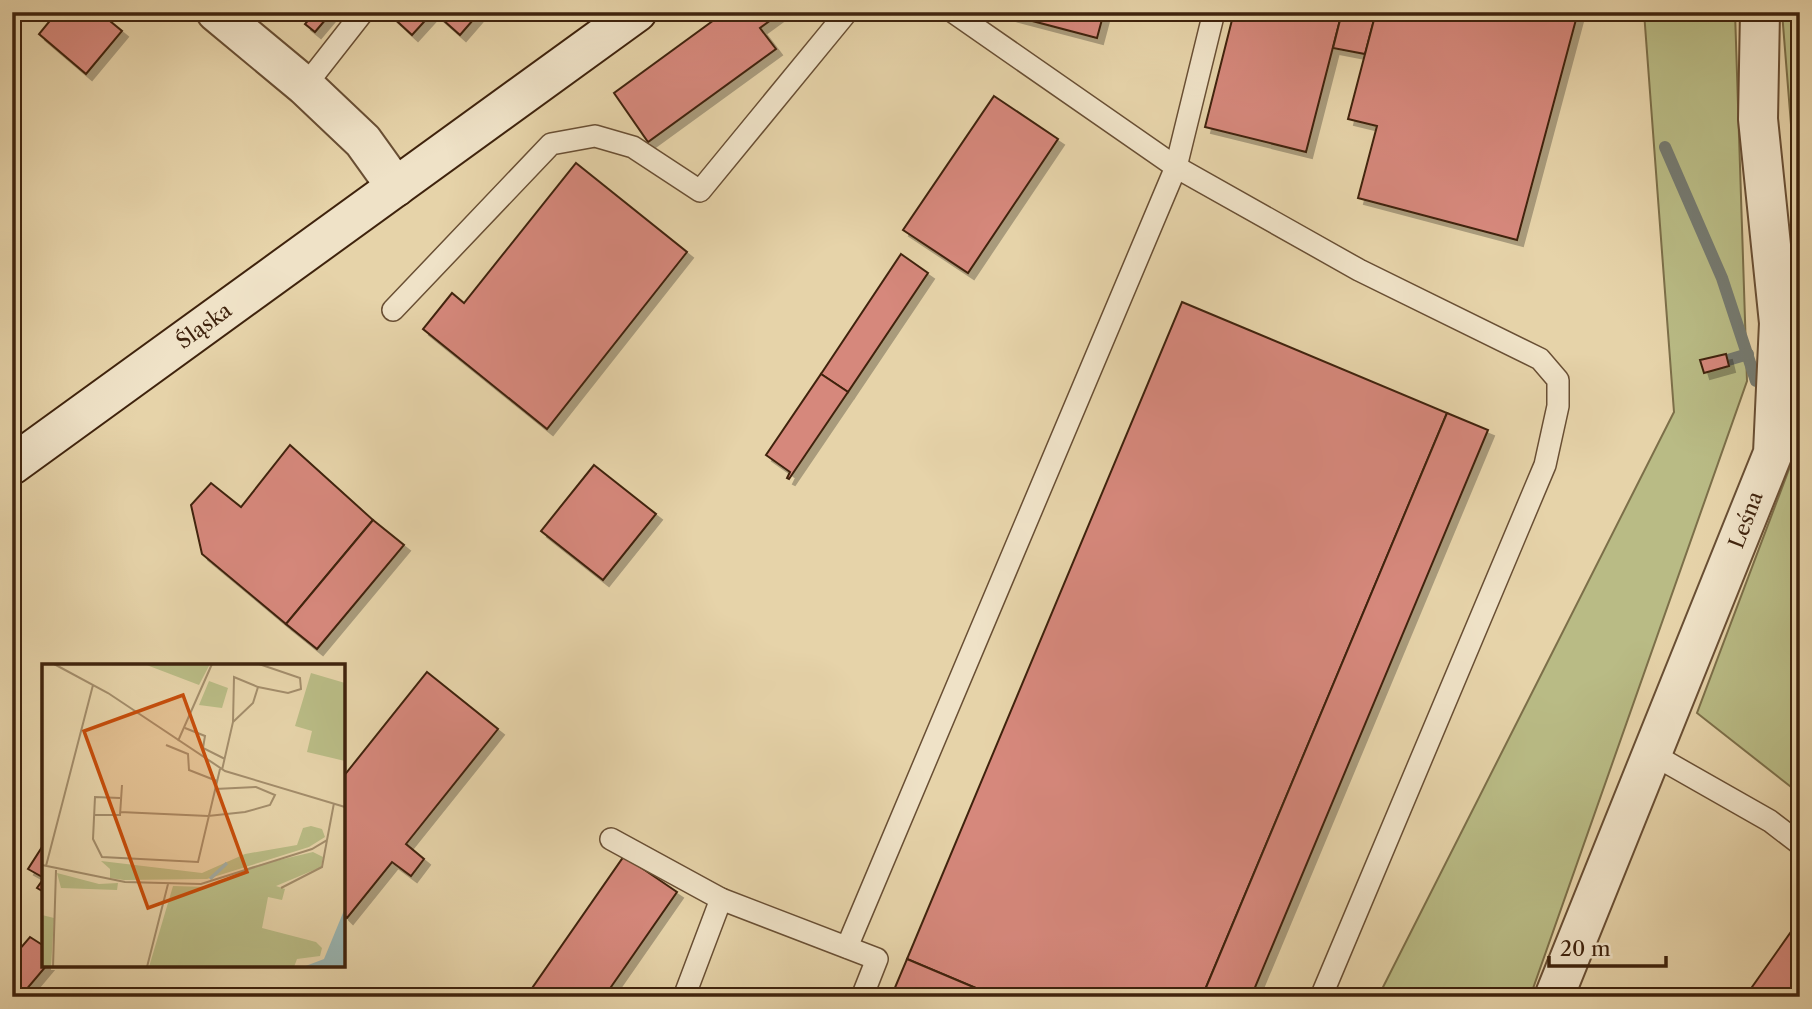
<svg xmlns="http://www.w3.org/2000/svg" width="1812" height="1009" font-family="'Libre Caslon Text',serif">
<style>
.green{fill:#b9bb85;stroke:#7c6f49;stroke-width:2}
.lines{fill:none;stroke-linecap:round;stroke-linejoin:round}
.stream{stroke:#767b71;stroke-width:12}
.building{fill:#d6887c;stroke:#3f230d;stroke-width:2;filter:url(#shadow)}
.service-casing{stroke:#694f34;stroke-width:24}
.minor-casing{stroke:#694f34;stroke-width:42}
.secondary-casing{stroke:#3f230d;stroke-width:42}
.service{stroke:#efe2c7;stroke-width:21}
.minor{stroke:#efe2c7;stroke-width:38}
.secondary{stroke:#efe2c7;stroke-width:38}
.labels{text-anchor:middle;stroke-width:5;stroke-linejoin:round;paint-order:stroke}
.street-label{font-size:21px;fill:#3f230d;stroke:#efe2c7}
.inset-river{fill:none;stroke:#9ab6b3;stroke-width:3.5}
.inset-road{fill:none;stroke:#a38d6b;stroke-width:2}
.view{fill:#c64e0c;fill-opacity:0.15;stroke:#c64e0c;stroke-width:3.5}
.inset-edge{fill:none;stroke:#3f230d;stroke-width:3.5}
</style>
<defs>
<filter id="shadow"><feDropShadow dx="6" dy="6" stdDeviation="0" flood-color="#0004"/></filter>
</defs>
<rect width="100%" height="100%" fill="#e6d3a9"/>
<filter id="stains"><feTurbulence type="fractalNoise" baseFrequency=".00286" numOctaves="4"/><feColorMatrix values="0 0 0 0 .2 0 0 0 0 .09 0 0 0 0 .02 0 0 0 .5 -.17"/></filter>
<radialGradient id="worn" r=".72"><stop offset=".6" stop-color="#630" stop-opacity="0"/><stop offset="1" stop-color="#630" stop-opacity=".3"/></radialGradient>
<!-- green -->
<g class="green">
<polygon points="1644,12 1735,12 1747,381 1530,997 1378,997 1674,412"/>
<polygon points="1782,12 1800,12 1800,237"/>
<polygon points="1800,440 1800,794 1697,713"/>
</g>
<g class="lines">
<!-- stream -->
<g class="stream">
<polyline points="1665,147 1722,278 1756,381"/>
<polyline points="1728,360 1748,354"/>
</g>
</g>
<!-- building -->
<g class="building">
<polygon points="57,12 99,12 122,31 86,74 39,34"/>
<polygon points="315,12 332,12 315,32 305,24"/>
<polygon points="387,12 433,12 412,35"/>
<polygon points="434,12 480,12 460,35"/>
<polygon points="725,12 782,12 760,28 776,49 648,142 614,93"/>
<polygon points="998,12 1104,12 1097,38"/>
<polygon points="1234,12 1342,12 1306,152 1205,127"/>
<polygon points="1342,12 1376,12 1365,54 1333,48"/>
<polygon points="1376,12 1578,12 1517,240 1358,198 1377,126 1348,119"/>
<polygon points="994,96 1058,139 968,273 903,230"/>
<polygon points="576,163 687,252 547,429 423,329 452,293 464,303"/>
<polygon points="901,254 928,273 848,392 821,374"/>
<polygon points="1182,302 1447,413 1202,997 997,997 907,959"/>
<polygon points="1726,354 1729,366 1704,373 1700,360"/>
<polygon points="821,374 848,392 789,479 787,478 790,472 766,455"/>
<polygon points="1447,413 1488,430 1251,997 1202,997"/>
<polygon points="290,445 373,520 286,624 202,554 191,505 211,483 241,507"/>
<polygon points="594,465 656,514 603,580 541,531"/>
<polygon points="373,520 404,545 317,649 286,624"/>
<polygon points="427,672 498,729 406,844 424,859 411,876 392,862 347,918 343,914 343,777"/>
<polygon points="44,844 44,892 37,888 44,878 28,869"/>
<polygon points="624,856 677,892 604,997 533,997 528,994"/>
<polygon points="1800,919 1800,997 1745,997"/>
<polygon points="30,937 44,946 44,965 47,965 20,997 12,997 12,958"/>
<polygon points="907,959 997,997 891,997"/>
</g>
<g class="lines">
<!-- service casing -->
<g class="service-casing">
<g id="service">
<polyline points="953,12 1176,167 1359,270 1540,359 1558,380 1558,406 1545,465 1321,997"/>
<polyline points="305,86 363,12"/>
<polyline points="393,310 551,144 595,136 633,147 700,191 847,12"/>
<polyline points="1654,755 1770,821 1800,844"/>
<polyline points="611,839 721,899 877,959 862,997"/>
<polyline points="847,947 1176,167 1214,12"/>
<polyline points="684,997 721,899"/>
</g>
</g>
<!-- minor casing -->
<g class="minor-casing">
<g id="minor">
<polyline points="216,12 305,86 363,141 396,187"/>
<polyline points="1554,997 1773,453 1779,323 1758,119 1760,12"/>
</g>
</g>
<!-- secondary casing -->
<g class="secondary-casing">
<polyline id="secondary" points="12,465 637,12"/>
</g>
<!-- service -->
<use href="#service" class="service"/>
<!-- minor -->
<use href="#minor" class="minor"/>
<!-- secondary -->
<use href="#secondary" class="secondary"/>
</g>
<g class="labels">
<!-- street labels -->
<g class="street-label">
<text transform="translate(204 326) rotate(-36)" y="7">Śląska</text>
<text transform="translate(1746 520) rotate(-69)" y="7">Leśna</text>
</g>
</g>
<!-- overview -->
<g transform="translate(42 664)">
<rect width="303" height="303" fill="#e6d3a9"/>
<path d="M102,0H168L157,21ZM269,9L303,19V97L265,88L270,67L253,62ZM167,17L186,24L180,44L157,41ZM269,162L280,165L283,173L267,183L165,215L82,216L68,214V205L59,197L160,209L203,190L255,181L261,164ZM271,188L281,193L279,203L234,222L243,225L240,236L226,233L220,264L274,278L280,284L278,292L255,295L252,303H107L131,222L166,223L208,203ZM15,209L57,220L76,219L75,226L19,224ZM0,251L12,254L9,303H0Z" fill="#b9bb85"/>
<path d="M303,244V303H261L282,295Z" fill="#9ab6b3"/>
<path class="inset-river" d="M168,215L185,199"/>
<path class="inset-road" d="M12,0L66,29L183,107L303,143M216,23L246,29L259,25L258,14L217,0M143,64L163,72L161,84L183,95M136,77L170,0M124,81L146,90L147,106L175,117M180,106L191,58L192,13L216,23L211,39L191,58M78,134L53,133L51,175L60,193L156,198L178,105M78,148L166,152L203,148L228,141L233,131L214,123L173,125M53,151H78L80,121M0,201L83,218L159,220L270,185L285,176L292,139M4,202L51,21M239,224L280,203L285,176M11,303L14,206M105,303L126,220"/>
<path class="view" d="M141,31L205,208L106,244L42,67Z"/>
<rect width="303" height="303" class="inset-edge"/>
</g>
<!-- margin -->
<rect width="1812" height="1009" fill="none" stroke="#e6d3a9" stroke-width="42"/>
<rect x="14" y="14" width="1784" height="981" fill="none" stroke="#3f230d" stroke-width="3.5"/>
<rect x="21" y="21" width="1770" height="967" fill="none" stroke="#3f230d" stroke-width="2"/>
<!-- scale -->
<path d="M1549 956v10h117v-10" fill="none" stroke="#3f230d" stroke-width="3.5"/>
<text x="1560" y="956" font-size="21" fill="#3f230d" stroke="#efe2c7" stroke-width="5" paint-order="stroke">20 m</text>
<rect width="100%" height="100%" filter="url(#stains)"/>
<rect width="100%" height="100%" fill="url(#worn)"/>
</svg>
